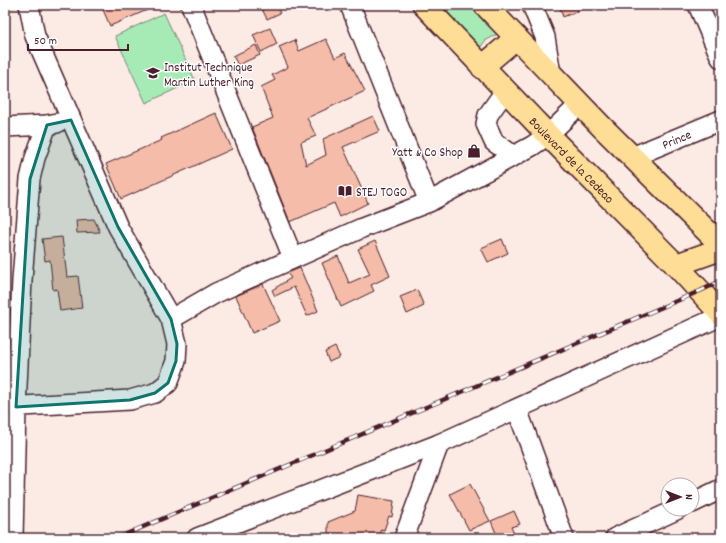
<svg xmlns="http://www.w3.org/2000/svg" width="726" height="543" font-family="Dekko,sans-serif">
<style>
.green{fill:#a6ebb6;stroke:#788570}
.building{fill:#f4bca9;stroke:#4a1f2b}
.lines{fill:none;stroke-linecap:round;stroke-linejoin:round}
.minor-casing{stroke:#4a1f2b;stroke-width:22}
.major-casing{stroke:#4a1f2b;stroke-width:25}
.minor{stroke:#fff;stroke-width:19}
.major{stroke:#fedd96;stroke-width:22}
.rail-casing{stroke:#4a1f2b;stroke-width:4.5}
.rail{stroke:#fff;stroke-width:3;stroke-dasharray:9;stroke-linecap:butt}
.marked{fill:#0f766e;fill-opacity:0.2;stroke:#0f766e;stroke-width:3;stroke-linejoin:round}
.labels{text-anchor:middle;stroke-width:3;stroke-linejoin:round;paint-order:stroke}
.poi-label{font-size:13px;fill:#4a1f2b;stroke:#fff;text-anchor:start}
.street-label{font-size:13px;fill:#4a1f2b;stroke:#fff}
</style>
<rect width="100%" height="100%" fill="#fcebe5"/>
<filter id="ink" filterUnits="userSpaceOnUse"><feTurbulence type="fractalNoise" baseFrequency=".025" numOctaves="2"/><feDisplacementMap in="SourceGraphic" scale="8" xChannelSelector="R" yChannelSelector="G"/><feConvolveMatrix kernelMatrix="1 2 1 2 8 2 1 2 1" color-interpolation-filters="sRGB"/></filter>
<g filter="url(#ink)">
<!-- green -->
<g class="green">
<polygon points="439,5 473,5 497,30 497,32 496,35 485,41 480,48"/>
<polygon points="164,13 195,80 146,103 115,36"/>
</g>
<!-- building -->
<g class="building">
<polygon points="101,5 159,5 110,26"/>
<polygon points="260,5 276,5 280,13 267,19"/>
<polygon points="559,5 592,5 563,17"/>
<polygon points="270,28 277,44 261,52 253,35"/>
<polygon points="326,39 335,58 345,53 365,91 307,118 316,136 301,142 306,165 326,155 323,139 373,116 380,131 343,147 368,203 340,217 334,203 290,222 252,127 273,118 261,87 275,80 272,75 288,67 279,47 295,40 299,51"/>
<polygon points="256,45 260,55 238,65 233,56"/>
<polygon points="216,113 232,149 121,199 106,164 162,140 161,138"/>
<polygon points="94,219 100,232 77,233 76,220"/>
<polygon points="62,237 67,277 78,276 82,308 60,311 57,289 53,290 50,260 45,261 42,239"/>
<polygon points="502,239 508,253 488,262 481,248"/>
<polygon points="375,241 390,276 371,285 374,291 341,307 322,263 338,256 349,283 370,274 358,249"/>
<polygon points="300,268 318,311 307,316 294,287 275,296 272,290 291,278 287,273"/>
<polygon points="263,284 280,321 252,333 236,296"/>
<polygon points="417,290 424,306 407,314 400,297"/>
<polygon points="335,347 340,357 329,362 325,352"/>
<polygon points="470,484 490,521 469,530 450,494"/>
<polygon points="358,495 394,501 392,517 389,516 384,530 381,529 378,538 348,538 328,533 328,522 355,511"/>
<polygon points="514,511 520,524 511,527 516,538 498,538 491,521"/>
</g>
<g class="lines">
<!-- minor casing -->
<g class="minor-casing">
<g id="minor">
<polyline points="29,5 35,36 118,227 171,319"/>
<polyline points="191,5 293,258"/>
<polyline points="350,5 429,202"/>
<polyline points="532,5 545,37 551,74"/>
<polyline points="698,5 721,58"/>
<polyline points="505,91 488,115 486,124 494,142 514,156"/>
<polyline points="5,127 47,125 57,123"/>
<path id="s1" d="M632,157L721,120"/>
<polyline points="5,407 130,400 155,393 168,383 176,361 177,344 171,319 216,293 362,228 429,202 532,146 548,135 580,104"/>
<polyline points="517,409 564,538"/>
<polyline points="692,503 721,489"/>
<polyline points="13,538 16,407 22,280 30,179 35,158 47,125"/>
<polyline points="197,538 439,444 721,316"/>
<polyline points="404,538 439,444"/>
<polyline points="615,538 678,509"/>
</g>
</g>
<!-- major casing -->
<g class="major-casing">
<g id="major">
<path id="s2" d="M424,5L548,135L676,265L721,314"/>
<polyline points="485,5 601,126 721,245"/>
<polyline points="482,67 516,38"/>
<polyline points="676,265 721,249"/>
</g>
</g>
<!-- minor -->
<use href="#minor" class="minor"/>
<!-- major -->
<use href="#major" class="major"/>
<!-- rail casing -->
<g class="rail-casing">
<polyline id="rail" points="117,538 700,291 721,281"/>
</g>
<!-- rail -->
<use href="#rail" class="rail"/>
</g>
</g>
<!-- marked area -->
<path class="marked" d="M71,120L118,227L171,319L177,344L176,361L168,383L155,393L130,400L16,407L30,179L47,125Z"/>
<!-- icons -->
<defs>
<g id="school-bare" transform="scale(1.08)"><path d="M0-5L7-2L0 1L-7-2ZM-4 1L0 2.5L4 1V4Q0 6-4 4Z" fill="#4a1f2b" stroke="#fff" stroke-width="2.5" paint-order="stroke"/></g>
<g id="shop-bare" transform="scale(1.08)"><path d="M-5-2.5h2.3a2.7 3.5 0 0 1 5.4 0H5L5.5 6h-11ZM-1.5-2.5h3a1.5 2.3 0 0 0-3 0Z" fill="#4a1f2b" stroke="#fff" stroke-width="2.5" paint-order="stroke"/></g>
<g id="library-bare" transform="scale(1.08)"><path d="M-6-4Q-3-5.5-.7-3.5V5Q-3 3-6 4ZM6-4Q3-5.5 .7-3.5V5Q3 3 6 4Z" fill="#4a1f2b" stroke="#fff" stroke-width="2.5" paint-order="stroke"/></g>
</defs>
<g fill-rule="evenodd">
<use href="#school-bare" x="153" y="73"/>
<use href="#shop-bare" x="474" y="151"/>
<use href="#library-bare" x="345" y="191"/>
</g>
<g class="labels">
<!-- poi labels -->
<g class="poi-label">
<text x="164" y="71">Institut Technique<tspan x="164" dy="15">Martin Luther King</tspan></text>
<text x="463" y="156" text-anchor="end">Yatt &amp; Co Shop</text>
<text x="356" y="196">STEJ TOGO</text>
</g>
<!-- street labels -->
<g class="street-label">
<text dy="5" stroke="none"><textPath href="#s1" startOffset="48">Prince</textPath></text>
<text dy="5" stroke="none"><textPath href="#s2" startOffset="214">Boulevard de la Cedeao</textPath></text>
</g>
</g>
<!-- margin -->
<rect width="726" height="543" fill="none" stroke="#fff" stroke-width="20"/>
<rect x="10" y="10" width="706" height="523" fill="none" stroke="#4a1f2b" stroke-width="1.5" filter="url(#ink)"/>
<!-- north arrow -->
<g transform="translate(680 497) rotate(90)"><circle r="19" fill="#ffffff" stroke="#b7a5aa"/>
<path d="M0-3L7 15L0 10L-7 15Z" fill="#4a1f2b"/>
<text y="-6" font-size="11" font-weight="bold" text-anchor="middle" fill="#4a1f2b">N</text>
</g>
<!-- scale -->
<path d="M28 44v6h100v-6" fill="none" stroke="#4a1f2b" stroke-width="2"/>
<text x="34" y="44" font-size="12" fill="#4a1f2b" stroke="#ffffff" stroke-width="3" paint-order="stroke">50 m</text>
</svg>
